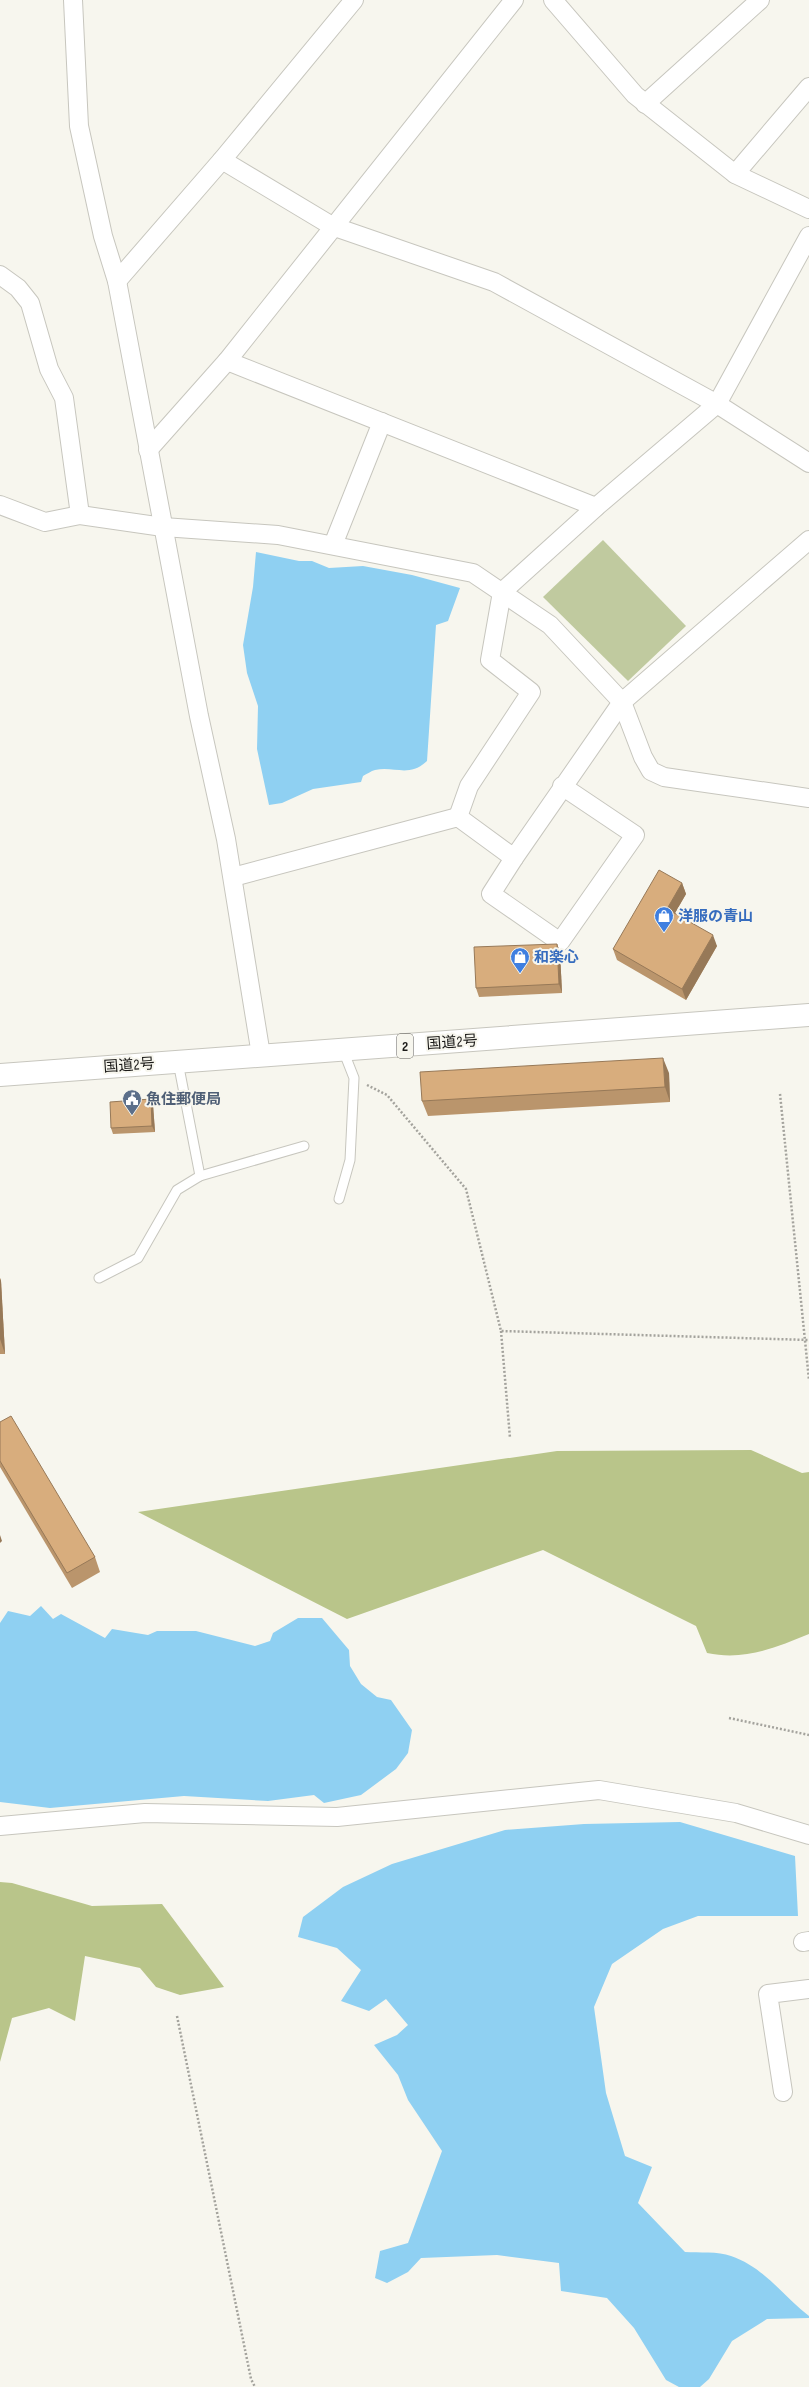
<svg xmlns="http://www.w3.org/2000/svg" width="809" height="2387" font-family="'Sofia Sans Condensed','Noto Sans JP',sans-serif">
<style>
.green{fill:#c0ca9f}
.forest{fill:#b9c58a}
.water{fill:#8fd0f2}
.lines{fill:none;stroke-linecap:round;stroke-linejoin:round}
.service-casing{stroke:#c7c6be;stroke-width:11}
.minor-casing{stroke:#c7c6be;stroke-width:20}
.trunk-casing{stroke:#c7c6be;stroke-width:24}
.path{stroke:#a4a39d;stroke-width:2.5;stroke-dasharray:2 2;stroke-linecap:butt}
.service{stroke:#fff;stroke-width:9}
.minor{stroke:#fff;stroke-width:18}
.trunk{stroke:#fff;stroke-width:22}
.wall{fill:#ba956c}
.shaded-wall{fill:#977958}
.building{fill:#d8ad7d;stroke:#977958}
.labels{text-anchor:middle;stroke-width:4;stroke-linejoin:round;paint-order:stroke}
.shield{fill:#f7f6ee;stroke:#5e5d59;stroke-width:1}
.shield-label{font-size:14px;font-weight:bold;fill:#1c1b19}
.shop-label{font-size:15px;font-weight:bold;fill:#366cbe;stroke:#f7f6ee;text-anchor:start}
.street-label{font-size:15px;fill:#1c1b19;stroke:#f7f6ee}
.service-label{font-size:15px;font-weight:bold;fill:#4e5e75;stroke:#f7f6ee;text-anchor:start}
</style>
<rect width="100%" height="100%" fill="#f7f6ee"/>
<!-- green -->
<polygon class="green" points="603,540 686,626 628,681 543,597"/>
<!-- forest -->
<g class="forest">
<path d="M751,1450L802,1473L809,1472V1634C775,1648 744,1661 707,1653L696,1626L543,1550L347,1619L138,1512L557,1451Z"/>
<polygon points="0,1882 12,1883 92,1906 162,1904 224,1987 180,1995 156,1987 140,1968 85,1956 75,2021 49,2008 12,2018 0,2062"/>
</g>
<!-- water -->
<g class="water">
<path d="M256,552L299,561H312L329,568L363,566L412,575L460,588L448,621L436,625L427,761C409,778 395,766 375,770C371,771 367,774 363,776L361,782L313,789L282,803L269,805L257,749L258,706L247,673L243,645L253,587Z"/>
<polygon points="41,1606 53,1619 61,1614 105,1638 112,1629 148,1635 157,1631 196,1631 255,1646 270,1641 273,1633 298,1618 322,1618 349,1650 350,1666 361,1684 377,1697 391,1700 412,1730 408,1753 396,1769 361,1795 324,1803 314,1795 268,1801 184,1796 50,1808 0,1802 0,1623 8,1611 30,1616"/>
<path d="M680,1822L795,1856L798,1916H698L663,1929L612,1964L594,2007L606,2093L625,2156L652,2167L638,2203L685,2252C699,2253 718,2251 731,2256C764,2267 783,2296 809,2316V2318L767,2319L732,2341L709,2379L700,2387H679L666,2380L634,2328L607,2298L561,2291L559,2263L497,2255L421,2258L408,2272L387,2283L375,2278L380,2251L408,2243L442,2151L408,2100L398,2075L374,2045L397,2035L408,2025L386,1999L369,2011L341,2001L361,1970L337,1948L298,1937L303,1917L343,1887L392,1864L505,1830L584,1824Z"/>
</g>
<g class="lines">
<!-- service casing -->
<g class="service-casing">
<g id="service">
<polyline points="178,1062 200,1176"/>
<polyline points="339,1199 350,1160 354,1078 343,1050"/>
<polyline points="99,1278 138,1258 177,1190 200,1176 304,1146"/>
</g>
</g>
<!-- minor casing -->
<g class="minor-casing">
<g id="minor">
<polyline points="73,0 79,126 103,236 117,281 199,716 226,839 261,1055"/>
<polyline points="553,0 635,95 735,174 809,209"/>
<polyline points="645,104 760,0"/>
<polyline points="222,160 332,226 494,282 717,404 809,463"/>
<polyline points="735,174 809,87"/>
<polyline points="0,275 18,288 30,303 49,369 64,398 80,515"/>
<polyline points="117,281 222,160 354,0"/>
<polyline points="227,361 596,507"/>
<polyline points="148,450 227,361 514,0"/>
<polyline points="0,505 45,522 80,515 163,527 278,535 473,573 550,625 622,702 643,757 651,771 664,777 809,798"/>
<polyline points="333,545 382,422"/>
<polyline points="458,817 469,786 531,692 490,660 502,592 596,507 717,404 809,236"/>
<polyline points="514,858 491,894 560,942 635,835 562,786"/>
<polyline points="233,877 458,817 514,858 622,702 809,540"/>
<polyline points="0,1826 145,1813 337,1817 599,1790 736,1813 809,1835"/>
<polyline points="803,1942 809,1941"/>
<polyline points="783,2092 768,1994 809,1989"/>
</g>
</g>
<!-- trunk casing -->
<g class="trunk-casing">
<polyline id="trunk" points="0,1075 809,1015"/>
</g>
<!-- path -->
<g class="path">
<polyline points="367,1085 387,1095 466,1189 501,1331 809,1340"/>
<polyline points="780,1094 809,1380"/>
<polyline points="501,1331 510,1438"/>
<polyline points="729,1718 809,1735"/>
<polyline points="177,2016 251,2379 255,2387"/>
</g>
<!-- service -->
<use href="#service" class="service"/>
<!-- minor -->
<use href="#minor" class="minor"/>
<!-- trunk -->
<use href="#trunk" class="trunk"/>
</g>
<!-- wall -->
<g class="wall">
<polygon points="682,883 686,894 675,913 717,946 686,1000 617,960 613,949"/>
<polygon points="557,944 560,952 562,993 479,997 476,988"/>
<polygon points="669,1073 670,1102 428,1116 422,1101"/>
<polygon points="153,1105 155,1132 113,1134 111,1128"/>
<polygon points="0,1278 1,1281 5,1354 0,1354"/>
<polygon points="0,1422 95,1557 100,1572 72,1588 0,1467"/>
</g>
<!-- shaded-wall -->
<g class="shaded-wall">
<polygon points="682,883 686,894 671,920 667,909"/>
<polygon points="713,935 717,946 686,1000 682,989"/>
<polygon points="557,944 560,952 562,993 559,984"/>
<polygon points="663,1058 669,1073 670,1102 665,1087"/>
<polygon points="151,1099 153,1105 155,1132 152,1126"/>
<polygon points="0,1278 1,1281 5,1354 0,1339"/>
<polygon points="0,1535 2,1541 0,1543"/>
</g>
<!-- building -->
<g class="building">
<polygon points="659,870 682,883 667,909 713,935 682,989 613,949"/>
<polygon points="557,944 559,984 476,988 474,947"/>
<polygon points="663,1058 665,1087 422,1101 420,1072"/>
<polygon points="151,1099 152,1126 111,1128 110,1102"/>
<polygon points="11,1416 95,1557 67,1573 0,1461 0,1422"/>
</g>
<!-- icons -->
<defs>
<g id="shop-pin" transform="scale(1)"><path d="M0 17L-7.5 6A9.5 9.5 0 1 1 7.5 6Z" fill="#3f7fe0" stroke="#f7f6ee"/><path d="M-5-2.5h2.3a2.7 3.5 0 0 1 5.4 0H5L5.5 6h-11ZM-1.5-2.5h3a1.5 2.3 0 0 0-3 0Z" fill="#fff"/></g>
<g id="civic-pin" transform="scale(1)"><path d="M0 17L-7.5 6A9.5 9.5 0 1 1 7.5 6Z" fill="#5c6f8a" stroke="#f7f6ee"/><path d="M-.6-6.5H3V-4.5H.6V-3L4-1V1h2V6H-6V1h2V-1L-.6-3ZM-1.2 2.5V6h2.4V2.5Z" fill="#fff"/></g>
</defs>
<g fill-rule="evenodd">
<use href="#shop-pin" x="664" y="916"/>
<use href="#shop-pin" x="520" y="957"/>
<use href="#civic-pin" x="132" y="1099"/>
</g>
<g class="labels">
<!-- shield labels -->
<rect class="shield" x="397" y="1034" width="16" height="24" rx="3"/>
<g class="shield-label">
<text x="405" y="1051">2</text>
</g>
<!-- shop labels -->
<g class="shop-label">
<text x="678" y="921">洋服の青山</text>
<text x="534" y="962">和楽心</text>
</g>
<!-- street labels -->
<g class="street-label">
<text transform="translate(452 1042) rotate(-4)" y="5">国道2号</text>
<text transform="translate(129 1065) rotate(-4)" y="5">国道2号</text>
</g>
<!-- service labels -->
<g class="service-label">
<text x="146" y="1104">魚住郵便局</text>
</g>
</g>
</svg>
